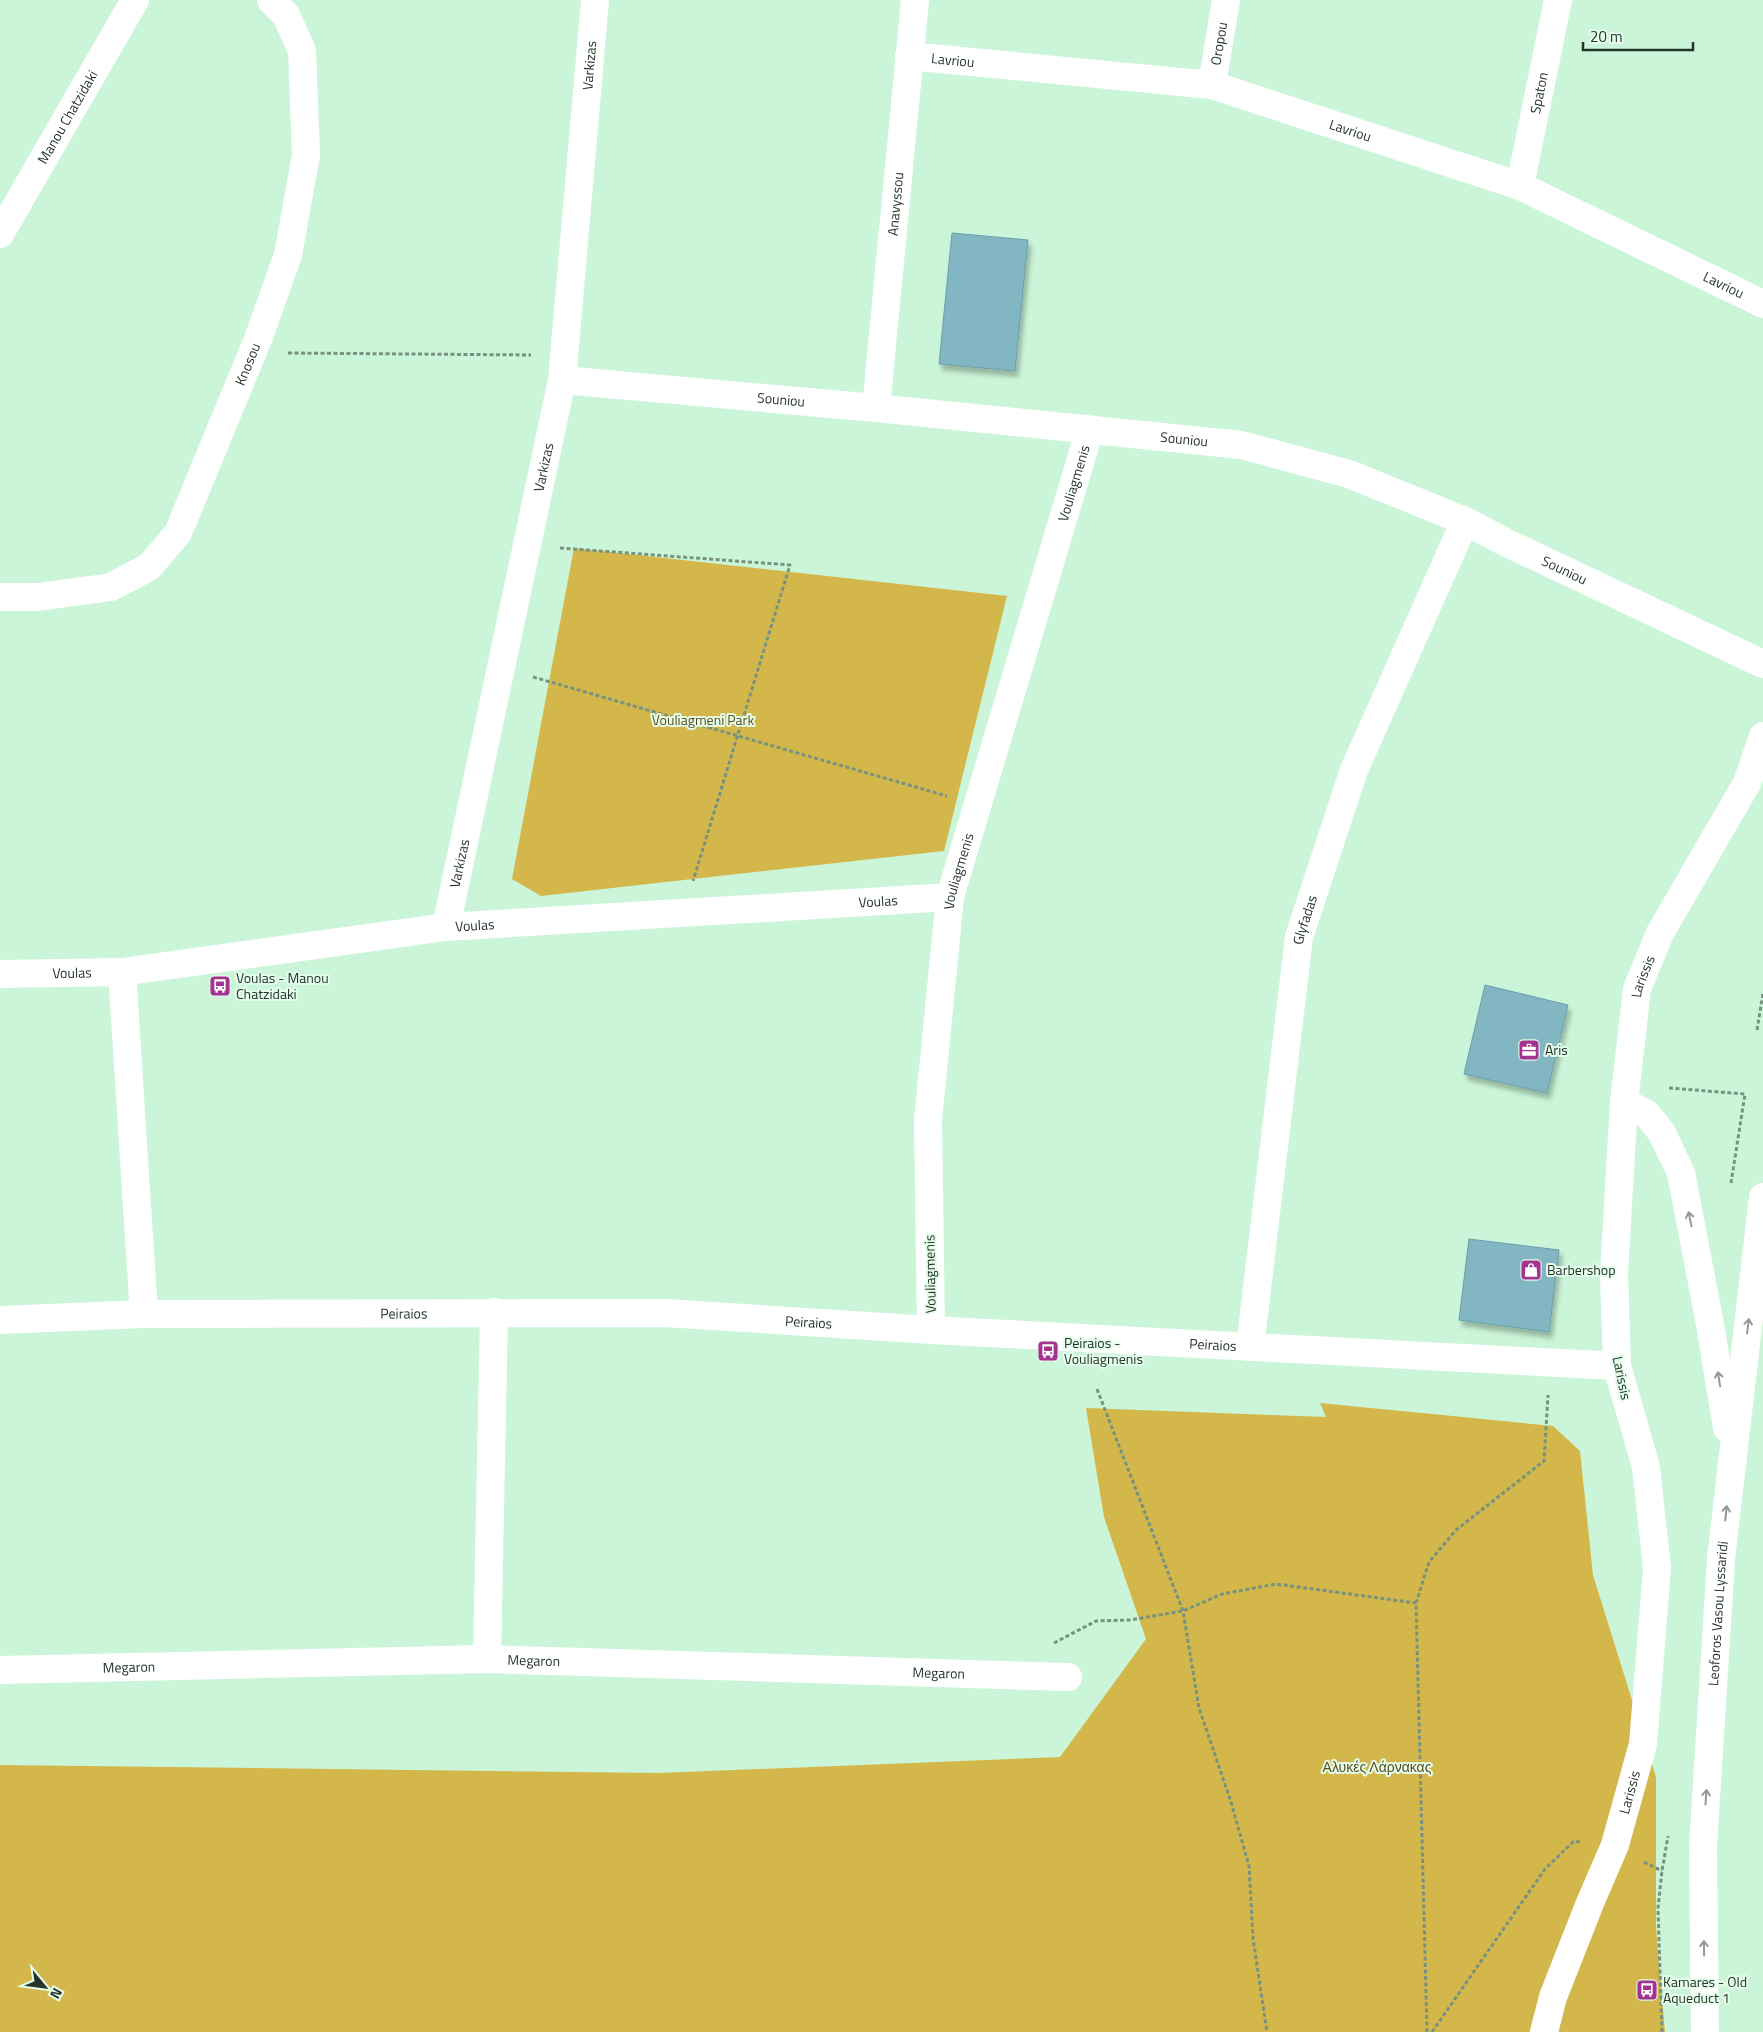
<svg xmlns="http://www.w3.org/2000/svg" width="1763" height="2032" font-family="'Titillium Web',sans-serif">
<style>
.green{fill:#d3b74a}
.building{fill:#82b6c3;stroke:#6a9eaa;filter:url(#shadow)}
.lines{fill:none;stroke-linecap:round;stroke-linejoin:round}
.path{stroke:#77937f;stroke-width:3;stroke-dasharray:4 2.5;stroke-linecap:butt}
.minor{stroke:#fff;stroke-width:28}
.primary{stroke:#fff;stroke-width:28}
.oneway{stroke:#929a94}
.labels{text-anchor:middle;stroke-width:4;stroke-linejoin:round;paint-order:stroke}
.street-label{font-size:14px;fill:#25352a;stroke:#e5fdec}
.park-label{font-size:14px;fill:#5a4e1d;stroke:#e5fdec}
.poi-label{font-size:14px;fill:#25352a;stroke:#e5fdec;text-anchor:start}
</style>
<defs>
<filter id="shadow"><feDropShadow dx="3" dy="5.5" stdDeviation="2.5" flood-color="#0004"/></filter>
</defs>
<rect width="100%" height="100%" fill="#cbf5d8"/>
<!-- green -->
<g class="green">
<polygon points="574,548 1007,596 944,851 541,896 512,879"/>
<polygon points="1320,1403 1553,1426 1580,1451 1593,1575 1656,1777 1656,1927 1665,2032 0,2032 0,1765 659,1773 1060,1757 1146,1639 1104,1517 1086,1408 1326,1417"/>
</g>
<!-- building -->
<g class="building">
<polygon points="952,233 1028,240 1015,371 939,364"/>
<polygon points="1485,985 1568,1005 1547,1093 1464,1074"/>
<polygon points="1469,1239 1559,1250 1549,1332 1459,1320"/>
</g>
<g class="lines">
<!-- path -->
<g class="path">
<polyline points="288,353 531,355"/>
<polyline points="560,548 790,565 693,881"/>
<polyline points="533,677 947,796"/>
<polyline points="1757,1030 1763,993"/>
<polyline points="1669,1088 1745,1094 1731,1183"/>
<polyline points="1097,1389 1183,1611 1199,1708 1231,1802 1249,1866 1253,1938 1267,2032"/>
<polyline points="1054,1643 1096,1621 1130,1620 1183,1611 1222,1594 1276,1584 1416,1603"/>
<polyline points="1644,1862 1662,1871"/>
<polyline points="1427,2032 1416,1603 1429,1562 1456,1530 1544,1461 1548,1395"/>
<polyline points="1432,2032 1545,1869 1574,1841 1580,1842"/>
<polyline points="1662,2032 1658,1908 1662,1871 1668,1836"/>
</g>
<!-- minor -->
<g class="minor">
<path id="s1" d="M909,56L1212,85L1520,186L1763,304"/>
<path id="s2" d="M1212,85L1226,0"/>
<path id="s3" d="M1520,186L1558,0"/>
<path id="s4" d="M0,234L135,0"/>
<path id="s5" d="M562,380L876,408L1241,445L1349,474L1465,521L1505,542L1763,664"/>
<path id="s6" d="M876,408L915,0"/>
<path id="s7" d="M0,597H38L111,587L149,567L178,533L258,339L288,255L306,155L302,51L286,15L271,0"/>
<path id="s8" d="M446,927L562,380L595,0"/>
<polyline points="122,972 144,1314"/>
<path id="s9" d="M0,974L122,972L446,927L950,897"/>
<path id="s10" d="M0,1320L144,1314L665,1313L931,1330L1617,1366"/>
<path id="s11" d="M931,1330L928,1120L950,897L1090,429"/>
<path id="s12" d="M1250,1347L1299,937L1354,770L1465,521"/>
<polyline points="487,1659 494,1312"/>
<path id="s13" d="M0,1670L487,1659L1068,1677"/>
<path id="s14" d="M1544,2032L1553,1997L1590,1903L1615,1845L1643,1744L1657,1568L1646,1467L1617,1366L1614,1274L1624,1102L1637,989L1660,933L1747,783L1763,736"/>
</g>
<!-- primary -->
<g class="primary">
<polyline points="1624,1102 1647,1114 1662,1133 1681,1173 1710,1324 1727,1428"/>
<path id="s15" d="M1705,2032L1703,1846L1721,1559L1763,1197"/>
</g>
</g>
<!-- one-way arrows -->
<defs><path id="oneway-shaft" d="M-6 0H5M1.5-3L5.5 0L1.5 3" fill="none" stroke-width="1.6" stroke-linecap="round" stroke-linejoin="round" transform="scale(1.25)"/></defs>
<g class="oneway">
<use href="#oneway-shaft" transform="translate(1690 1219) rotate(-101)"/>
<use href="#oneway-shaft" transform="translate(1748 1326) rotate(-83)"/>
<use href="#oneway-shaft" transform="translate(1719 1379) rotate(-99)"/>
<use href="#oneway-shaft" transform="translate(1726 1513) rotate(-84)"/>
<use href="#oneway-shaft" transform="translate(1706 1797) rotate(-86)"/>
<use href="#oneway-shaft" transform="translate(1704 1948) rotate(-91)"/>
</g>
<!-- icons -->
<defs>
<g id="bus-square" transform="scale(1.125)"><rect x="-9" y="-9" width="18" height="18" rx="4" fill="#a23391" stroke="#e5fdec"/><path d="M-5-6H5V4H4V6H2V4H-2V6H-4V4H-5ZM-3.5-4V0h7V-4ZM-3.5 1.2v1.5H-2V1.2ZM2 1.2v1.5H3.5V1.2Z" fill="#fff"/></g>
<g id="office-square" transform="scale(1.125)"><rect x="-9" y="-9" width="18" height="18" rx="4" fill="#a23391" stroke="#e5fdec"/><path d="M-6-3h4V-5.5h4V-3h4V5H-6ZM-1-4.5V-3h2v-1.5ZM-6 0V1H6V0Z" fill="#fff"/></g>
<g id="shop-square" transform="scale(1.125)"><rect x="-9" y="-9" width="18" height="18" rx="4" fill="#a23391" stroke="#e5fdec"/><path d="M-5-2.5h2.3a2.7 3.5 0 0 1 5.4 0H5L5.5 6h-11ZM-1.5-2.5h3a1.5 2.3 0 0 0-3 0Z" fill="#fff"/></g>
</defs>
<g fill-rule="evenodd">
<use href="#bus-square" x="220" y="986"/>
<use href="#office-square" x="1529" y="1050"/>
<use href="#shop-square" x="1531" y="1270"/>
<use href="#bus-square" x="1048" y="1351"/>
<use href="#bus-square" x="1647" y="1990"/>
</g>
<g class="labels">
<!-- street labels -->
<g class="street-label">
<text dy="5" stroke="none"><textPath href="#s2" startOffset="42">Oropou</textPath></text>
<text dy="5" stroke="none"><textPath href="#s1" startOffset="44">Lavriou</textPath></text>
<text dy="5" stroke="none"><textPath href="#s8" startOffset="875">Varkizas</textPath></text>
<text dy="5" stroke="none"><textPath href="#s3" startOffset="95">Spaton</textPath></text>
<text dy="5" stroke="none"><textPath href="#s4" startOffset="135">Manou Chatzidaki</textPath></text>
<text dy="5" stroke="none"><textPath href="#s1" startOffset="450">Lavriou</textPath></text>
<text dy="5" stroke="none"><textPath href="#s6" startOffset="205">Anavyssou</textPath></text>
<text dy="5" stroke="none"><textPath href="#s1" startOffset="855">Lavriou</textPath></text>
<text dy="5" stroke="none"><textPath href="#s7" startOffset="382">Knosou</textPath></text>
<text dy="5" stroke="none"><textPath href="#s5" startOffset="220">Souniou</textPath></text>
<text dy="5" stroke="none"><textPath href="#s5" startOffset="625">Souniou</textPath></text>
<text dy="5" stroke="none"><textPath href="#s8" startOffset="470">Varkizas</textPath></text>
<text dy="5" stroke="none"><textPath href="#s11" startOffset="866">Vouliagmenis</textPath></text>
<text dy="5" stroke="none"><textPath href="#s5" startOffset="1030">Souniou</textPath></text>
<text dy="5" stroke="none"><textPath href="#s8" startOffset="65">Varkizas</textPath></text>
<text dy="5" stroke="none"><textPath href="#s11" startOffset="461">Vouliagmenis</textPath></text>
<text dy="5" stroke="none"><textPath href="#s9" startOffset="882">Voulas</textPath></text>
<text dy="5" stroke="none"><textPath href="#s12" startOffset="431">Glyfadas</textPath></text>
<text dy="5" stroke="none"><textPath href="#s9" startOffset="478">Voulas</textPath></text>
<text dy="5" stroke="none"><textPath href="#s9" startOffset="72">Voulas</textPath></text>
<text dy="5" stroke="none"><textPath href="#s14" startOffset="1080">Larissis</textPath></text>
<text transform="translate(930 1274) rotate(-91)" y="5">Vouliagmenis</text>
<text dy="5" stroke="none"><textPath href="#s10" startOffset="404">Peiraios</textPath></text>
<text dy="5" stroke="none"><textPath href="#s10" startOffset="809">Peiraios</textPath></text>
<text dy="5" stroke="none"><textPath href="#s10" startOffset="1214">Peiraios</textPath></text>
<text transform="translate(1622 1378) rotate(78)" y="5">Larissis</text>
<text dy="5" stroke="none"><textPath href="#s15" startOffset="419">Leoforos Vasou Lyssaridi</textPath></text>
<text dy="5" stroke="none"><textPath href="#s13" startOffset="534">Megaron</textPath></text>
<text dy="5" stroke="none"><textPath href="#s13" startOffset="129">Megaron</textPath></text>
<text dy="5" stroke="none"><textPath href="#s13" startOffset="939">Megaron</textPath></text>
<text dy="5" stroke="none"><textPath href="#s14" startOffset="255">Larissis</textPath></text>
</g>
<!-- park labels -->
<g class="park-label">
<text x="703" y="725">Vouliagmeni Park</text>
<text x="1377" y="1772">Αλυκές Λάρνακας</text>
</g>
<!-- poi labels -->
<g class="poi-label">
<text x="236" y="983">Voulas - Manou<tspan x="236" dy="16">Chatzidaki</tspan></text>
<text x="1545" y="1055">Aris</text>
<text x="1547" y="1275">Barbershop</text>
<text x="1064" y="1348">Peiraios -<tspan x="1064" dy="16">Vouliagmenis</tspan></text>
<text x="1663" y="1987">Kamares - Old<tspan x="1663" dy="16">Aqueduct 1</tspan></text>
</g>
</g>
<!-- north arrow -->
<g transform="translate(45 1987) rotate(119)" stroke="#e5fdec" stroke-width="4" paint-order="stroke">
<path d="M0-4L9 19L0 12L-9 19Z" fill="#25352a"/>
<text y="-8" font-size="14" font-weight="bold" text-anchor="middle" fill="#25352a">N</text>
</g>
<!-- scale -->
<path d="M1583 42v8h110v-8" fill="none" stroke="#25352a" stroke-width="2.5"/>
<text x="1590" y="42" font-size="15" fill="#25352a" stroke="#e5fdec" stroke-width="4" paint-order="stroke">20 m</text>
</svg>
